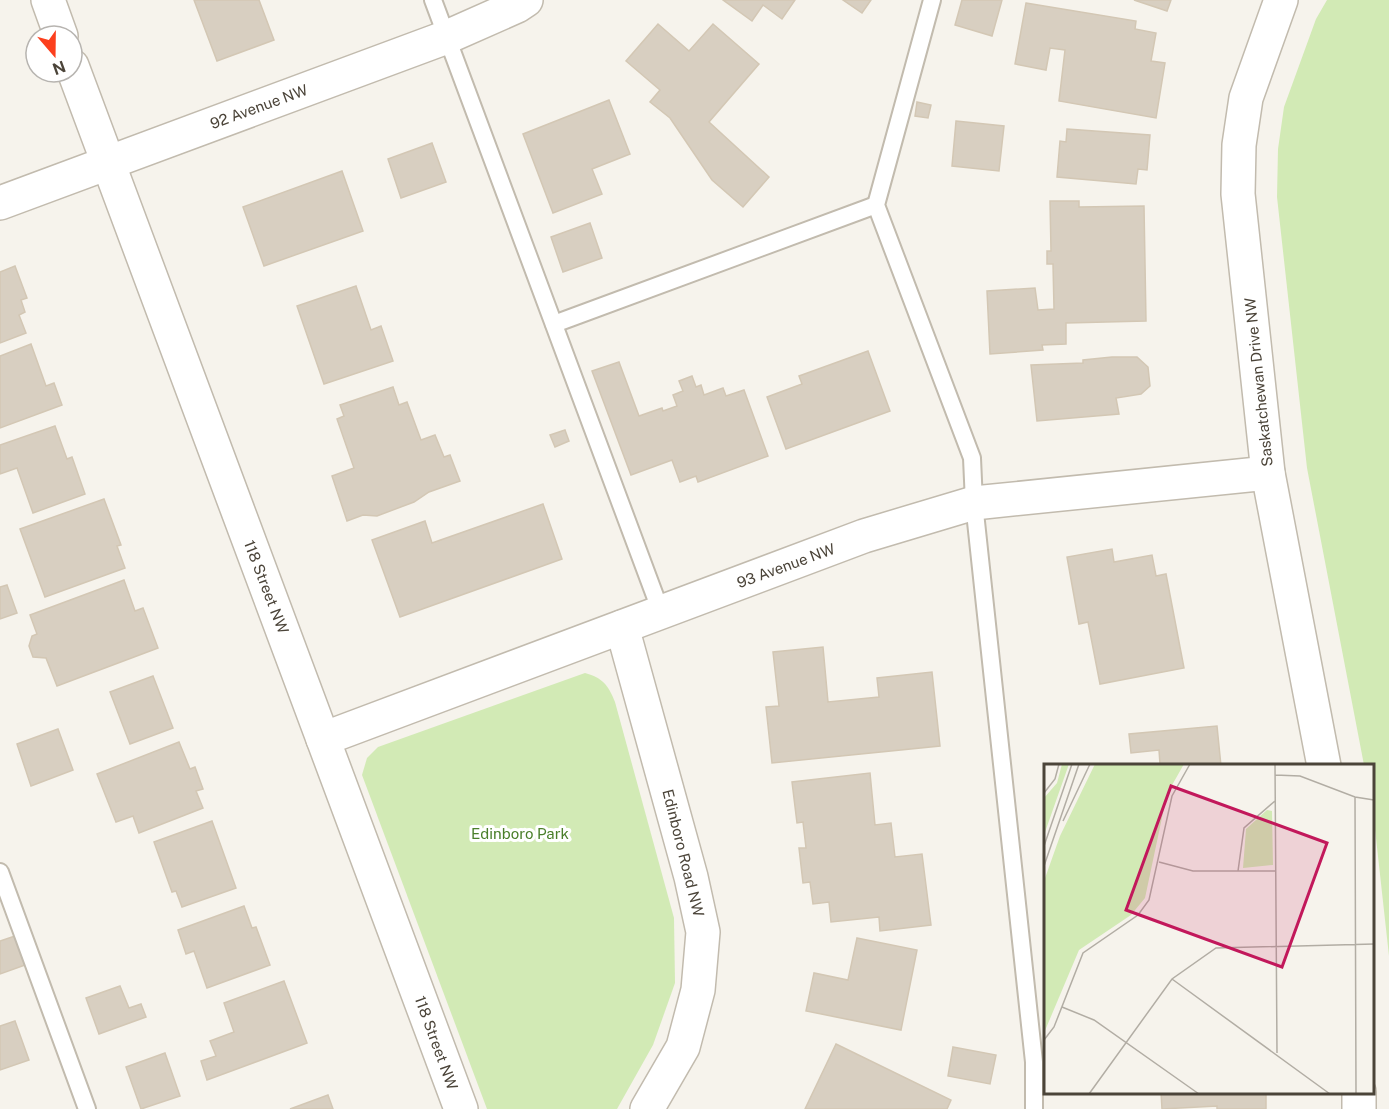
<svg xmlns="http://www.w3.org/2000/svg" width="1389" height="1109" font-family="'Public Sans',sans-serif">
<style>
.green{fill:#d2eab5}
.building{fill:#d8cfc1;stroke:#d3c7b4;stroke-width:1.5}
.lines{fill:none;stroke-linecap:round;stroke-linejoin:round}
.service-casing{stroke:#c2bbae;stroke-width:20}
.minor-casing{stroke:#c2bbae;stroke-width:36}
.tertiary-casing{stroke:#c2bbae;stroke-width:36}
.service{stroke:#fff;stroke-width:16}
.minor{stroke:#fff;stroke-width:33}
.tertiary{stroke:#fff;stroke-width:33}
.labels{text-anchor:middle;stroke-width:6;stroke-linejoin:round;paint-order:stroke}
.street-label{font-size:15px;fill:#4b4439;stroke:#fff}
.park-label{font-size:15px;fill:#4a7f2a;stroke:#fff}
.inset-road{fill:none;stroke:#b2ada4;stroke-width:1.5}
.view{fill:#c2185b;fill-opacity:0.15;stroke:#c2185b;stroke-width:3}
.inset-edge{fill:none;stroke:#4b4439;stroke-width:3}
</style>
<rect width="100%" height="100%" fill="#f6f3ec"/>
<!-- green -->
<g class="green">
<polygon points="1327,0 1389,0 1389,956 1373,811 1372,766 1364,765 1307,468 1277,197 1278,149 1284,107 1316,19"/>
<path d="M585,673C603,678 608,685 615,702L674,918L675,983L653,1045L617,1109H487L362,775L367,758L378,747Z"/>
</g>
<!-- building -->
<g class="building">
<polygon points="194,0 259,0 274,40 217,61"/>
<polygon points="723,0 795,0 782,19 763,5 752,21"/>
<polygon points="843,0 871,0 862,13"/>
<polygon points="962,0 1002,0 992,36 955,25"/>
<polygon points="1134,0 1171,0 1167,11"/>
<polygon points="1026,3 1136,21 1135,29 1156,33 1151,61 1165,63 1156,118 1059,101 1065,50 1050,48 1046,70 1015,64"/>
<polygon points="658,24 689,51 713,24 759,64 709,122 769,177 743,207 712,180 670,118 650,102 660,90 626,61"/>
<polygon points="609,100 630,154 592,169 602,194 553,213 523,134"/>
<polygon points="917,102 931,105 928,118 915,116"/>
<polygon points="956,121 1004,126 999,171 952,166"/>
<polygon points="1067,129 1150,135 1147,170 1138,169 1136,184 1057,177 1060,141 1066,142"/>
<polygon points="432,143 446,182 401,198 388,159"/>
<polygon points="342,171 363,231 264,266 243,207"/>
<polygon points="1050,201 1079,201 1079,207 1144,206 1146,321 1066,323 1066,344 1042,345 1043,350 990,354 987,291 1035,288 1038,310 1054,309 1053,264 1047,264 1047,251 1051,251"/>
<polygon points="590,223 602,258 563,272 551,237"/>
<polygon points="15,266 27,298 21,300 25,312 19,315 26,333 0,343 0,272"/>
<polygon points="356,286 371,330 381,326 393,361 324,384 297,306"/>
<polygon points="31,344 46,386 54,383 62,405 0,428 0,356"/>
<polygon points="868,351 890,411 786,449 767,397 802,384 799,376"/>
<polygon points="1112,357 1137,357 1148,367 1150,386 1141,394 1116,398 1119,414 1037,421 1031,365 1083,363 1083,360"/>
<polygon points="619,362 639,416 662,408 663,411 677,406 673,395 683,391 679,381 692,376 696,387 701,385 704,395 723,388 726,396 744,390 768,456 698,482 696,476 680,482 672,460 631,475 592,371"/>
<polygon points="393,387 399,405 407,402 421,440 435,435 444,457 450,455 460,481 429,492 414,502 377,516 363,515 347,521 332,476 354,468 337,419 344,416 340,405"/>
<polygon points="55,426 67,459 72,457 85,494 33,513 17,468 0,474 0,445"/>
<polygon points="565,430 569,441 555,447 550,435"/>
<polygon points="104,499 121,545 117,546 125,568 45,597 20,529"/>
<polygon points="543,504 562,559 400,617 372,540 425,521 432,543"/>
<polygon points="1112,549 1114,562 1152,555 1156,576 1166,574 1184,668 1100,684 1088,622 1079,624 1067,557"/>
<polygon points="124,580 135,611 143,608 158,648 57,686 46,658 33,657 29,646 32,636 37,634 30,615"/>
<polygon points="7,585 17,613 0,619 0,587"/>
<polygon points="823,647 828,702 879,697 877,678 932,672 940,746 772,763 766,707 779,706 773,652"/>
<polygon points="153,676 173,728 130,744 110,692"/>
<polygon points="1217,726 1221,766 1148,766 1160,764 1159,750 1131,753 1129,734"/>
<polygon points="58,729 73,770 31,786 17,744"/>
<polygon points="179,742 190,769 195,767 203,789 196,791 203,808 139,833 133,816 116,822 97,774"/>
<polygon points="870,773 875,825 891,823 895,857 922,854 931,925 880,931 879,917 831,922 829,902 813,904 810,882 803,883 799,848 806,848 803,822 797,823 792,782"/>
<polygon points="212,821 236,888 182,907 176,891 172,892 154,842"/>
<polygon points="244,906 252,928 256,927 270,965 207,988 194,951 186,954 178,930"/>
<polygon points="15,936 25,965 0,974 0,941"/>
<polygon points="857,938 917,950 901,1030 806,1011 814,973 848,980"/>
<polygon points="284,981 307,1043 207,1080 201,1061 216,1056 210,1041 234,1032 224,1003"/>
<polygon points="120,986 129,1008 141,1004 146,1017 99,1034 86,998"/>
<polygon points="15,1021 29,1060 0,1070 0,1026"/>
<polygon points="836,1044 951,1100 947,1109 805,1109"/>
<polygon points="953,1047 996,1055 990,1084 948,1076"/>
<polygon points="165,1053 180,1096 141,1109 126,1067"/>
<polygon points="1161,1092 1266,1092 1266,1109 1217,1109 1217,1106 1162,1109"/>
<polygon points="328,1095 333,1109 290,1109"/>
</g>
<g class="lines">
<!-- service casing -->
<g class="service-casing">
<g id="service">
<polyline points="433,0 661,612"/>
<polyline points="932,0 876,205 972,458 974,503 1034,1062 1034,1109"/>
<polyline points="554,324 876,205"/>
<polyline points="0,872 87,1109"/>
</g>
</g>
<!-- minor casing -->
<g class="minor-casing">
<g id="minor">
<polyline points="48,0 61,36"/>
<polyline points="1281,0 1246,98 1239,145 1238,194 1268,473 1324,766"/>
<polyline points="72,66 461,1109"/>
<polyline points="622,627 691,877 703,932 698,990 683,1047 647,1109"/>
<polyline points="323,739 864,536 974,503 1268,473"/>
<polyline points="1359,1092 1359,1109"/>
</g>
</g>
<!-- tertiary casing -->
<g class="tertiary-casing">
<polyline id="tertiary" points="0,203 447,37 517,6 526,0"/>
</g>
<!-- service -->
<use href="#service" class="service"/>
<!-- minor -->
<use href="#minor" class="minor"/>
<!-- tertiary -->
<use href="#tertiary" class="tertiary"/>
</g>
<g class="labels">
<!-- street labels -->
<g class="street-label">
<text transform="translate(259 107) rotate(-20)" y="5">92 Avenue NW</text>
<text transform="translate(1259 382) rotate(-96)" y="5">Saskatchewan Drive NW</text>
<text transform="translate(786 566) rotate(-20)" y="5">93 Avenue NW</text>
<text transform="translate(266 587) rotate(69)" y="5">118 Street NW</text>
<text transform="translate(683 853) rotate(76)" y="5">Edinboro Road NW</text>
<text transform="translate(436 1043) rotate(70)" y="5">118 Street NW</text>
</g>
<!-- park labels -->
<g class="park-label">
<text x="520" y="839">Edinboro Park</text>
</g>
</g>
<!-- overview -->
<g transform="translate(1044 764)">
<rect width="330" height="330" fill="#f6f3ec"/>
<path d="M18,0H25L0,71V34L13,19ZM51,0H140L123,30L101,134L87,151L35,186L0,269V117L16,72ZM223,46L228,47L229,101L199,104L202,65Z" fill="#d2eab5"/>
<path class="inset-road" d="M231,0L233,289M231,11L256,12L311,33L330,36M0,29L11,15L15,0M311,33L312,330M19,57L46,0M0,82L28,0M115,98L149,107H231M0,102L35,0M194,107L200,64L231,37M128,215L286,330M18,243L50,256L155,330M0,276L10,263L39,189L94,151L105,136L128,32L146,0M45,330L128,215L172,184L330,180"/>
<path class="view" d="M127,22L283,79L238,203L82,146Z"/>
<rect width="330" height="330" class="inset-edge"/>
</g>
<!-- north arrow -->
<g transform="translate(54 54) rotate(160)"><circle r="28" fill="#ffffff" stroke="#b7b4b0" stroke-width="1.5"/>
<path d="M0-4.5L10 22L0 15L-10 22Z" fill="#fc3f1d"/>
<text y="-9" font-size="16" font-weight="bold" text-anchor="middle" fill="#4b4439">N</text>
</g>
</svg>
